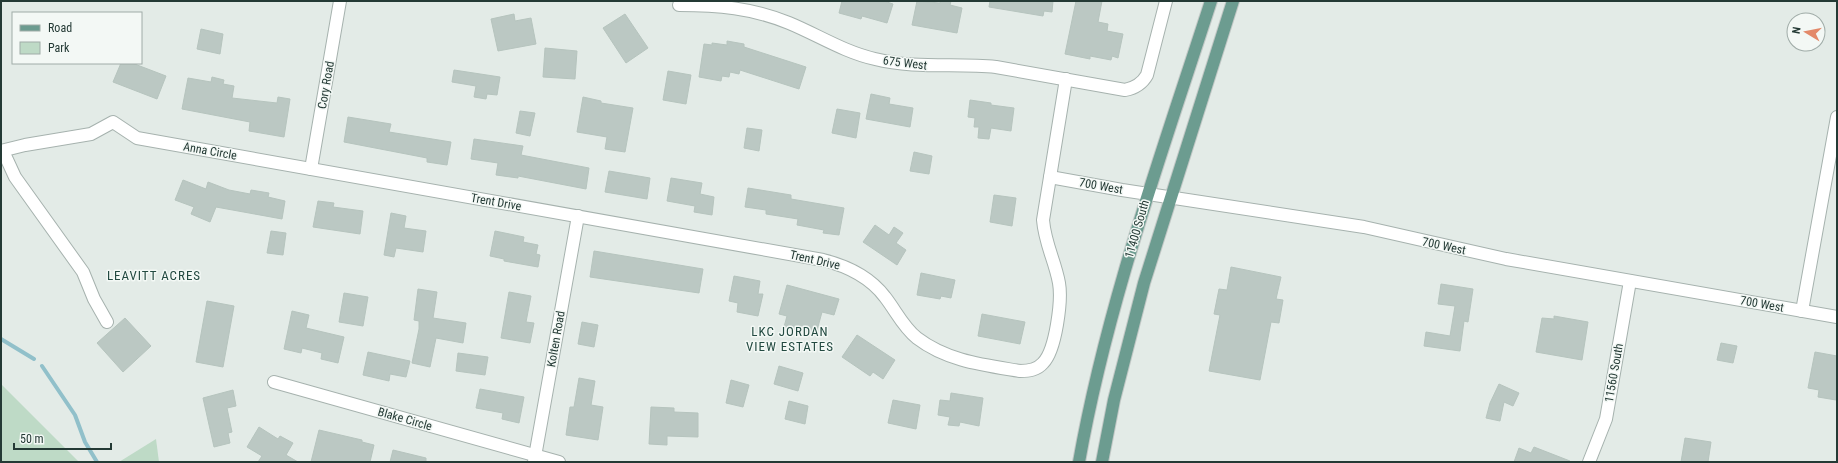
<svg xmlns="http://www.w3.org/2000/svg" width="1838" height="463" font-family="'Roboto Condensed',sans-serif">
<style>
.green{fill:#bedac6}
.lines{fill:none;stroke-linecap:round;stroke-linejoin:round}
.stream{stroke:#91c0ca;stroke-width:4}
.building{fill:#bbc8c3;stroke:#b6c4be}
.minor-casing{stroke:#a6b2ae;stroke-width:14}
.major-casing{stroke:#c2c8c6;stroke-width:14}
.minor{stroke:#fff;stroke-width:12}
.major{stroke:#6c9c90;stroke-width:12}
.labels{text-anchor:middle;stroke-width:3;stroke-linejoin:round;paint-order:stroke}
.street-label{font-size:12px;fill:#243a35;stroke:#f3f8f5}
.neighbourhood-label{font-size:13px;letter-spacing:1px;fill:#234a41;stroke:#f3f8f5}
</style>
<rect width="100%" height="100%" fill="#e3ebe7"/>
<!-- green -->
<g class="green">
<polygon points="1,384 79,462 1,462"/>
<polygon points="156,439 159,462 119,462"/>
</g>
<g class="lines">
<!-- stream -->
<g class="stream">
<polyline points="1,339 34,359"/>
<polyline points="42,366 75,415 85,442 97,462"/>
</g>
</g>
<!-- building -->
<g class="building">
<polygon points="842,1 884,1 893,4 887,23 862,16 861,19 839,13"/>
<polygon points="917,1 940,3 940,1 951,1 950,5 962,8 957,33 912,25"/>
<polygon points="990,1 1053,1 1052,12 1044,11 1043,16 989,7"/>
<polygon points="1076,1 1102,1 1098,22 1108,24 1107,31 1123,34 1118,58 1112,56 1111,60 1090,56 1090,59 1065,54"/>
<polygon points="514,14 515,21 531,18 536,44 498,51 491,19"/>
<polygon points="625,14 648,48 626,63 603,28"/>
<polygon points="201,29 223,34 220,54 197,49"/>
<polygon points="727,41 744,44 744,47 806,67 799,89 740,70 739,74 730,72 729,77 722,76 721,81 699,77 704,44 712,45 712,43 727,45"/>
<polygon points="545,48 577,51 575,79 543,77"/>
<polygon points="121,63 132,63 166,76 157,99 113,82"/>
<polygon points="454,70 500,77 497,95 487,94 486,99 474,97 476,86 452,82"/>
<polygon points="668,71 691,75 686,104 663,100"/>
<polygon points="212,77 224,80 223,84 234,86 232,98 277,103 278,97 290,99 284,137 249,131 250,122 182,109 188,78 211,82"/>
<polygon points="871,94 890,98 889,104 913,108 910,127 866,119"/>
<polygon points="583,97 601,101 601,103 633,108 625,152 605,149 607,137 577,132"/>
<polygon points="970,100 991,103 991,105 1014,108 1011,131 991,128 989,139 978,138 979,127 974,127 975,118 968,117"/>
<polygon points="837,109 860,113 856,138 832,133"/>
<polygon points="520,111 535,113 530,136 516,133"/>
<polygon points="348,117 391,124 389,132 451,142 447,165 427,162 427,158 344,142"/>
<polygon points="747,128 762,130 759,151 744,148"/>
<polygon points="474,139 523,146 521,155 589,168 586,189 518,176 518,178 496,175 498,163 471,159"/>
<polygon points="914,152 932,156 929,174 910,171"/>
<polygon points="609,171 650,178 647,199 605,192"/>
<polygon points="671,178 702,183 700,194 714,197 712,215 694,212 695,206 667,201"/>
<polygon points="183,180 206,189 208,182 229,190 250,194 251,190 269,193 268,197 285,201 282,219 216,207 210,222 191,214 194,207 175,200"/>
<polygon points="748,188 791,195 791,199 844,208 839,235 823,233 824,230 797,225 798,219 766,214 766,210 745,207"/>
<polygon points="994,195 1016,198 1012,226 990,222"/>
<polygon points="318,201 334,203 333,207 363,211 360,234 313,227"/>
<polygon points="391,213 406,216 404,228 426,231 423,252 396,248 394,257 384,255"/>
<polygon points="875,225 889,235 894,227 903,233 896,243 906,250 897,265 863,242"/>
<polygon points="271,231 286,233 283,255 267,253"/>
<polygon points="495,231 524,237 523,242 538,245 536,254 540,255 538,267 504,261 504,259 490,256"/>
<polygon points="594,251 703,269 699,293 590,277"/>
<polygon points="1231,267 1281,277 1276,299 1283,300 1279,323 1271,322 1260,380 1209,371 1220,315 1214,314 1219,289 1227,290"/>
<polygon points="921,273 955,280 951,298 941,296 940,299 917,295"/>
<polygon points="734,276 760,281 758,294 763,294 758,316 737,312 738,303 729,301"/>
<polygon points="1441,284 1473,289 1468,322 1464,321 1460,351 1424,346 1426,332 1450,336 1455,306 1438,304"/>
<polygon points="787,285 839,299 834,315 822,312 816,334 784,327 787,316 779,314"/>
<polygon points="418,289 437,292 433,318 466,323 463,343 436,338 430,367 412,363 419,329 419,321 414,320"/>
<polygon points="509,292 531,296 526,322 534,323 530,343 501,338"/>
<polygon points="344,293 368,297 363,326 339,322"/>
<polygon points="207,301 234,306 223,367 196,362"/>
<polygon points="292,311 309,315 306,328 344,337 338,363 321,359 322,353 302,348 301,353 284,349"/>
<polygon points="982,314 1025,322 1020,344 978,336"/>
<polygon points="1554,316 1588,322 1582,360 1536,352 1542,318 1554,319"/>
<polygon points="125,318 151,346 123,372 97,343"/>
<polygon points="582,322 598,325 594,347 578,344"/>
<polygon points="857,335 895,360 883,379 873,372 870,376 842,357"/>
<polygon points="1721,343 1737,346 1733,363 1717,360"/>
<polygon points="368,352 410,361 406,377 390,374 389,381 363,375"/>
<polygon points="1815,352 1837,356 1836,400 1818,397 1819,390 1808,388"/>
<polygon points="458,353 488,357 485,375 456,371"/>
<polygon points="779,366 803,373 798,391 774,384"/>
<polygon points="579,378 595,381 591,405 603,407 598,440 566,435 570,407 574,407"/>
<polygon points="731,380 749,385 743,407 726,403"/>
<polygon points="1499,384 1519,393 1513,406 1504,402 1500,421 1486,418 1490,403"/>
<polygon points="480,389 524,397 519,423 502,419 503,413 476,408"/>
<polygon points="233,390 236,406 227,408 232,432 228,433 230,443 214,447 203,398"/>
<polygon points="951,393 983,398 979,426 960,422 959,426 948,425 950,417 938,415 940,400 950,401"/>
<polygon points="893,400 920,405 916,429 888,423"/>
<polygon points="789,401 808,406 805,424 785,419"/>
<polygon points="651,407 674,408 674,412 698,413 698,437 667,436 667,445 649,444"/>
<polygon points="259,427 278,439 280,436 293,443 286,455 298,462 258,462 262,456 247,447"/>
<polygon points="319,430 362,440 362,442 374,445 370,462 311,462"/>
<polygon points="1685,438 1711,442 1708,462 1681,462"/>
<polygon points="1534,447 1570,461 1570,462 1514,462 1519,448 1531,453"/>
<polygon points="393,450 426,458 426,462 390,462"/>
</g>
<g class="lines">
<!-- minor casing -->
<g class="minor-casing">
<g id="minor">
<path d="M679,5C717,5 753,8 789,23C818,35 844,52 875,59C915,69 956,63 996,67L1125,90C1135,88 1142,84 1147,75L1166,1"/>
<path d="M1,151L25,145L91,134L113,122L137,138L823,260C847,266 870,277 885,297C896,311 903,327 917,338C947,361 984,365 1020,371C1029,371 1037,370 1043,363C1056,350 1062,300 1059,283C1055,261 1045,244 1043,220L1066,79"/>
<polyline points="3,151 15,177 83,272 94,299 107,322"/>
<polyline points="311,169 340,1"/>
<polyline points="1050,177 1122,190 1364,227 1506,259 1837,317"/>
<polyline points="1802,311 1837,117"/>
<polyline points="274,382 559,462"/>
<polyline points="534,462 578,216"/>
<polyline points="1589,462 1606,419 1630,281"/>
</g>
</g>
<!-- major casing -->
<g class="major-casing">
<g id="major">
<path d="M1079,462C1107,304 1162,153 1211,1"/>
<polyline points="1102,462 1114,400 1144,283 1233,1"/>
</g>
</g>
<!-- minor -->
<use href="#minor" class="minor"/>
<!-- major -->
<use href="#major" class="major"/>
</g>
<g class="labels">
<!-- street labels -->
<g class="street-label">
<text transform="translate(905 63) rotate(7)" y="4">675 West</text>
<text transform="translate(326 85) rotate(-80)" y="4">Cory Road</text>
<text transform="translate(210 151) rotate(10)" y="4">Anna Circle</text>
<text transform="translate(1101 186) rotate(10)" y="4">700 West</text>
<text transform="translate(496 202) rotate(10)" y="4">Trent Drive</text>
<text transform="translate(1137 229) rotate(-74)" y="4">11400 South</text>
<text transform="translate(1444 246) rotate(12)" y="4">700 West</text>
<text transform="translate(815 260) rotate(13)" y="4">Trent Drive</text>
<text transform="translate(1762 304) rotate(10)" y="4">700 West</text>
<text transform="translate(556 339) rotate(-80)" y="4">Kolten Road</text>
<text transform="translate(1614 373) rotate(-80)" y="4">11560 South</text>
<text transform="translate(405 419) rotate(16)" y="4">Blake Circle</text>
</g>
<!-- neighbourhood labels -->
<g class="neighbourhood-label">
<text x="154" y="280">LEAVITT ACRES</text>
<text x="790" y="336">LKC JORDAN<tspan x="790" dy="15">VIEW ESTATES</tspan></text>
</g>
</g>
<!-- border -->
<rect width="1838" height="463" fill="none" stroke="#243a35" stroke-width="4"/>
<!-- legend -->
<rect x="12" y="12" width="130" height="52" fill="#f3f8f5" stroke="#a0aca8"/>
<rect x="20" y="25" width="20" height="6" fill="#6c9c90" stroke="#a0aca8"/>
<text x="48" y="32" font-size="12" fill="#243a35">Road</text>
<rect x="20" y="42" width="20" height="12" fill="#bedac6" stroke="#a0aca8"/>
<text x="48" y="52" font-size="12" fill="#243a35">Park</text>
<!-- north arrow -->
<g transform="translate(1806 32) rotate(280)"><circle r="19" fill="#f3f8f5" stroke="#a0aca8"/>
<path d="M0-3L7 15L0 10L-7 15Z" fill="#e38969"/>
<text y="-6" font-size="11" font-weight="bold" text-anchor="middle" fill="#243a35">N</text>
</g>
<!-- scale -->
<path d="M14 443v6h97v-6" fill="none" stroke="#243a35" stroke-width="2"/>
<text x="20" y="443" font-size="12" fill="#243a35" stroke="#f3f8f5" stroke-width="3" paint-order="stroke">50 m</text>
</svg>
